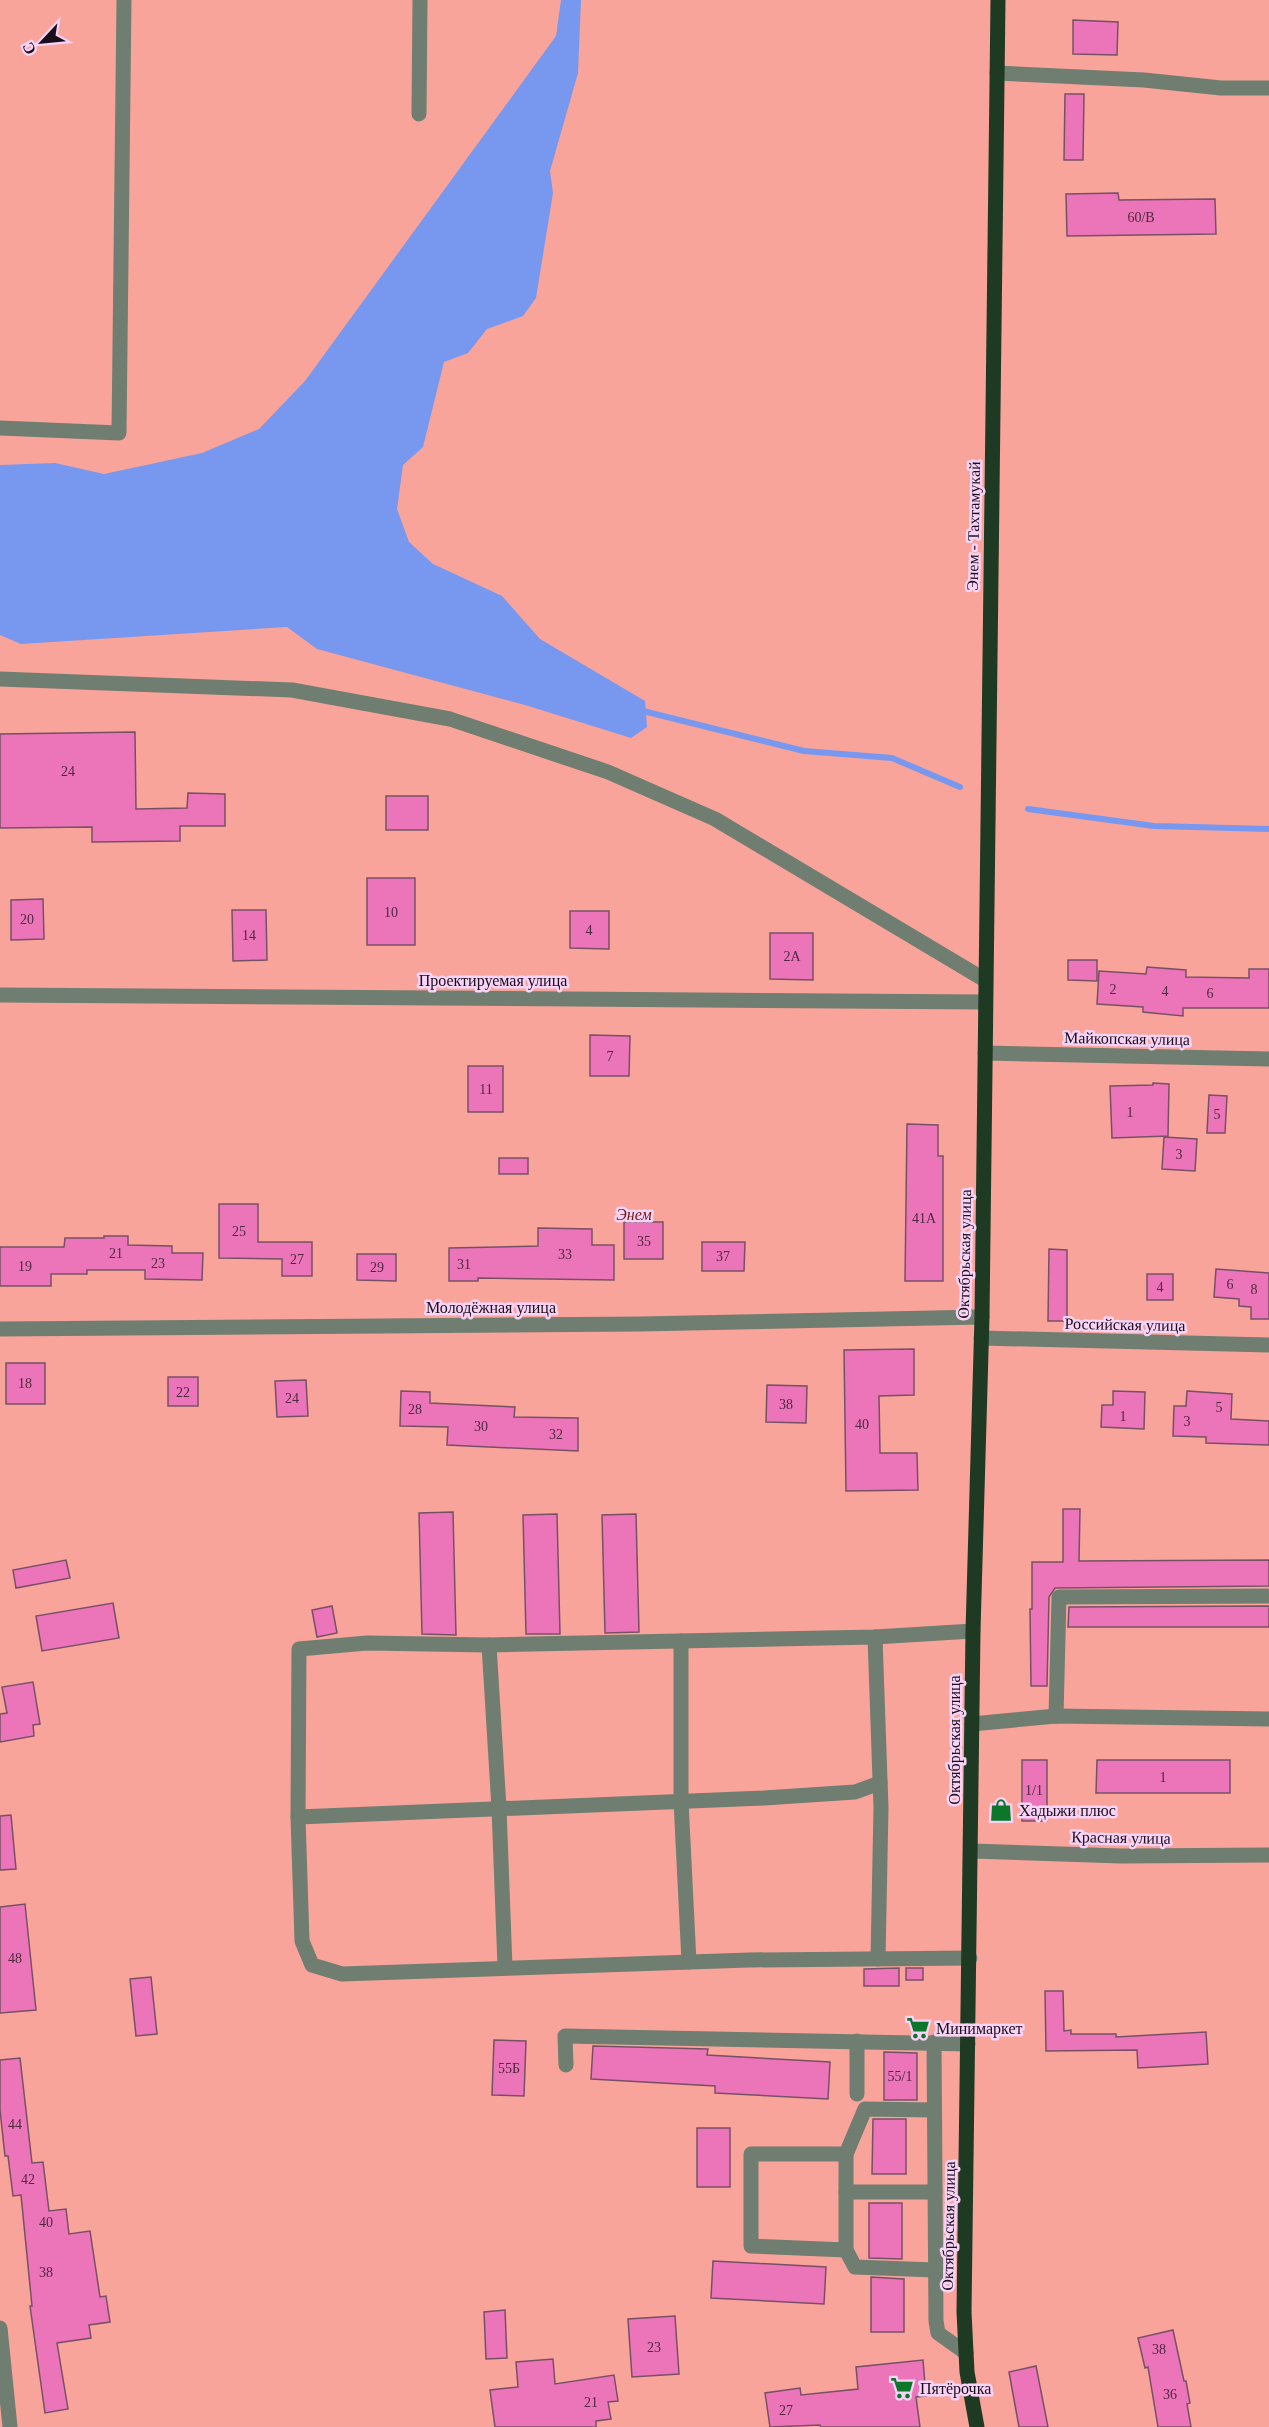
<svg xmlns="http://www.w3.org/2000/svg" width="1269" height="2427" font-family="Georgia,serif">
<style>
.green{fill:#f9a49b}
.water{fill:#7798ee}
.lines{fill:none;stroke-linecap:round;stroke-linejoin:round}
.stream{stroke:#7798ee;stroke-width:6}
.building{fill:#ec75b9;stroke:#785065;stroke-width:1.5}
.minor{stroke:#6f7e70;stroke-width:15}
.major{stroke:#1f3a22;stroke-width:15}
.labels{text-anchor:middle;stroke-width:5;stroke-linejoin:round;paint-order:stroke}
.number-label{font-size:14px;fill:#4f2842}
.street-label{font-size:16px;fill:#1b0e1b;stroke:#f7d3f6}
.park-label{font-size:16px;font-style:italic;fill:#6b1816;stroke:#f7d3f6}
.poi-label{font-size:16px;fill:#1b0e1b;stroke:#f7d3f6;text-anchor:start}
</style>
<rect width="100%" height="100%" fill="#eac6e9"/>
<!-- green -->
<rect class="green" x="0" y="0" width="1269" height="2427"/>
<!-- water -->
<polygon class="water" points="561,0 581,0 578,73 550,171 553,193 536,298 523,316 487,329 468,353 444,362 423,447 403,465 397,509 409,542 433,564 502,596 540,639 645,701 647,727 631,738 525,705 317,649 287,627 21,644 0,635 0,465 55,463 104,474 202,453 259,429 305,381 556,36"/>
<g class="lines">
<!-- stream -->
<g class="stream">
<polyline points="639,710 804,751 892,758 960,787"/>
<polyline points="1028,809 1154,826 1269,829"/>
</g>
</g>
<!-- building -->
<g class="building">
<polygon points="1073,20 1118,22 1117,55 1073,54"/>
<polygon points="1065,94 1084,94 1083,160 1064,160"/>
<polygon points="1118,193 1119,200 1215,199 1216,234 1067,236 1066,194"/>
<polygon points="135,732 136,809 187,808 188,793 225,794 225,826 180,826 180,841 92,842 92,827 0,828 0,734"/>
<rect x="386" y="796" width="42" height="34"/>
<rect x="367" y="878" width="48" height="67"/>
<polygon points="43,899 44,939 11,940 11,900"/>
<polygon points="232,910 266,910 267,960 233,961"/>
<polygon points="570,911 609,911 609,949 570,948"/>
<polygon points="770,933 813,933 813,980 770,979"/>
<polygon points="1068,960 1097,960 1097,981 1068,980"/>
<polygon points="1147,967 1186,970 1186,977 1249,978 1249,969 1269,969 1269,1008 1183,1008 1183,1016 1143,1012 1143,1007 1097,1004 1099,971 1146,974"/>
<polygon points="590,1035 630,1036 629,1076 590,1076"/>
<rect x="468" y="1066" width="35" height="46"/>
<polygon points="1153,1083 1169,1084 1168,1136 1112,1138 1110,1086 1153,1085"/>
<polygon points="1209,1095 1227,1096 1225,1133 1207,1133"/>
<polygon points="907,1124 938,1125 938,1156 943,1156 943,1281 905,1281"/>
<polygon points="1164,1137 1197,1139 1195,1171 1162,1169"/>
<rect x="499" y="1158" width="29" height="16"/>
<polygon points="219,1204 258,1204 258,1242 312,1242 312,1276 282,1276 282,1259 219,1258"/>
<rect x="624" y="1222" width="39" height="37"/>
<polygon points="538,1228 592,1229 592,1245 614,1245 614,1280 478,1278 478,1281 449,1281 449,1248 538,1246"/>
<polygon points="104,1236 128,1236 128,1245 172,1246 172,1253 203,1253 202,1280 145,1279 145,1270 87,1270 87,1274 51,1274 51,1286 0,1286 0,1247 64,1247 65,1238 104,1238"/>
<polygon points="702,1242 745,1242 744,1271 702,1271"/>
<polygon points="1049,1249 1067,1250 1067,1321 1048,1321"/>
<polygon points="357,1254 396,1254 396,1281 357,1280"/>
<polygon points="1216,1269 1269,1273 1269,1319 1251,1319 1251,1307 1239,1306 1239,1299 1214,1297"/>
<rect x="1147" y="1274" width="26" height="26"/>
<polygon points="914,1349 914,1395 879,1396 880,1453 917,1453 918,1490 846,1491 844,1350"/>
<rect x="6" y="1363" width="39" height="41"/>
<rect x="168" y="1377" width="30" height="29"/>
<polygon points="306,1380 308,1416 277,1417 275,1381"/>
<polygon points="767,1385 807,1386 806,1423 766,1422"/>
<polygon points="401,1391 430,1392 430,1403 515,1407 514,1417 578,1418 578,1451 447,1445 448,1427 400,1426"/>
<polygon points="1113,1391 1145,1392 1144,1429 1101,1427 1102,1405 1113,1405"/>
<polygon points="1187,1391 1232,1394 1231,1419 1269,1421 1269,1445 1206,1443 1206,1437 1173,1436 1174,1406 1186,1406"/>
<polygon points="1063,1509 1080,1509 1079,1561 1269,1560 1269,1586 1055,1588 1049,1597 1047,1686 1031,1686 1030,1609 1032,1609 1032,1562 1063,1562"/>
<polygon points="453,1512 456,1635 422,1634 419,1513"/>
<polygon points="557,1514 560,1634 526,1634 523,1515"/>
<polygon points="636,1514 639,1632 605,1633 602,1515"/>
<polygon points="66,1560 70,1578 16,1588 13,1570"/>
<polygon points="113,1603 119,1638 42,1651 36,1616"/>
<polygon points="332,1606 337,1633 317,1637 312,1610"/>
<polygon points="1269,1606 1269,1627 1068,1627 1069,1607"/>
<polygon points="33,1682 40,1724 33,1725 34,1736 0,1742 0,1714 7,1713 2,1687"/>
<rect x="1022" y="1760" width="25" height="61"/>
<polygon points="1097,1760 1230,1760 1230,1793 1096,1793"/>
<polygon points="11,1815 16,1869 0,1870 0,1816"/>
<polygon points="25,1904 36,2010 0,2013 0,1907"/>
<polygon points="899,1968 899,1986 864,1986 864,1969"/>
<rect x="906" y="1968" width="17" height="12"/>
<polygon points="151,1977 157,2034 136,2036 130,1979"/>
<polygon points="1045,1991 1063,1991 1064,2031 1071,2030 1071,2034 1116,2034 1116,2037 1206,2032 1208,2064 1138,2068 1137,2050 1046,2051"/>
<polygon points="494,2040 526,2041 524,2096 492,2095"/>
<polygon points="593,2046 708,2049 707,2055 830,2062 828,2099 715,2093 715,2086 591,2079"/>
<polygon points="884,2052 917,2053 917,2100 884,2100"/>
<polygon points="20,2058 32,2163 43,2162 49,2211 66,2209 69,2234 90,2231 100,2297 106,2296 110,2322 89,2325 91,2338 57,2343 68,2409 45,2413 30,2306 32,2306 21,2195 13,2196 8,2156 5,2156 0,2110 0,2060"/>
<polygon points="873,2119 906,2119 906,2174 872,2174"/>
<rect x="697" y="2128" width="33" height="59"/>
<polygon points="869,2203 902,2203 902,2259 869,2258"/>
<polygon points="713,2261 826,2267 824,2304 711,2298"/>
<polygon points="871,2277 904,2279 904,2332 871,2332"/>
<polygon points="505,2310 507,2358 486,2359 484,2312"/>
<polygon points="675,2316 679,2374 632,2377 628,2319"/>
<polygon points="1173,2330 1184,2381 1186,2381 1190,2403 1187,2404 1191,2427 1158,2427 1148,2367 1145,2368 1138,2338"/>
<polygon points="553,2359 555,2384 614,2375 618,2401 608,2402 611,2419 596,2421 596,2427 495,2427 490,2390 518,2387 516,2362"/>
<polygon points="923,2360 926,2396 916,2397 920,2427 821,2427 820,2425 770,2427 765,2393 800,2388 801,2395 858,2389 856,2367"/>
<polygon points="1036,2366 1048,2427 1019,2427 1009,2372"/>
</g>
<g class="lines">
<!-- minor -->
<g class="minor">
<polyline points="997,73 1144,80 1221,88 1269,88"/>
<polyline points="419,114 420,0"/>
<polyline points="0,428 119,433 124,0"/>
<polyline points="0,679 292,690 450,719 608,772 715,819 985,980"/>
<polyline points="0,995 985,1002"/>
<polyline points="985,1053 1269,1059"/>
<polyline points="0,1329 640,1324 982,1317"/>
<polyline points="981,1338 1269,1345"/>
<polyline points="875,1637 881,1808 878,1959"/>
<polyline points="681,1641 681,1801 689,1962"/>
<polyline points="489,1645 499,1808 505,1967"/>
<polyline points="1056,1716 1059,1597 1269,1596"/>
<polyline points="972,1724 1056,1716 1269,1719"/>
<polyline points="298,1817 764,1798 855,1792 880,1783"/>
<polyline points="972,1851 1121,1856 1269,1855"/>
<polyline points="970,1958 749,1960 342,1974 312,1965 302,1941 298,1817 299,1649 367,1643 489,1645 875,1637 973,1631"/>
<polyline points="934,2042 936,2321 938,2333 966,2353"/>
<polyline points="566,2065 565,2036 968,2044"/>
<polyline points="857,2094 857,2041"/>
<polygon points="751,2154 846,2154 846,2250 751,2246"/>
<polyline points="846,2154 865,2109 934,2110"/>
<polyline points="846,2192 935,2192"/>
<polyline points="846,2250 855,2267 935,2270"/>
<polyline points="0,2328 10,2427"/>
</g>
<!-- major -->
<polyline class="major" points="977,2427 967,2372 964,2312 973,1631 982,1317 998,0"/>
</g>
<!-- icons -->
<defs>
<g id="shop-bare" transform="scale(1.8)"><path d="M-5-2.5h2.3a2.7 3.5 0 0 1 5.4 0H5L5.5 6h-11ZM-1.5-2.5h3a1.5 2.3 0 0 0-3 0Z" fill="#0c772b" stroke="#f7d3f6" stroke-width="2.5" paint-order="stroke"/></g>
<g id="supermarket-bare" transform="scale(1.8)"><path d="M-6-5.5h2.5l.6 2H6L4.5 2H-2.5L-4.4-4H-6ZM-1.5 3.2a1.3 1.3 0 1 0 .1 0ZM3 3.2a1.3 1.3 0 1 0 .1 0Z" fill="#0c772b" stroke="#f7d3f6" stroke-width="2.5" paint-order="stroke"/></g>
</defs>
<g fill-rule="evenodd">
<use href="#shop-bare" x="1001" y="1810"/>
<use href="#supermarket-bare" x="918" y="2028"/>
<use href="#supermarket-bare" x="902" y="2388"/>
</g>
<g class="labels">
<!-- number labels -->
<g class="number-label">
<text x="1141" y="222">60/В</text>
<text x="68" y="776">24</text>
<text x="391" y="917">10</text>
<text x="27" y="924">20</text>
<text x="589" y="935">4</text>
<text x="249" y="940">14</text>
<text x="792" y="961">2А</text>
<text x="1113" y="994">2</text>
<text x="1165" y="996">4</text>
<text x="1210" y="998">6</text>
<text x="610" y="1061">7</text>
<text x="486" y="1094">11</text>
<text x="1130" y="1117">1</text>
<text x="1217" y="1119">5</text>
<text x="1179" y="1159">3</text>
<text x="924" y="1223">41А</text>
<text x="239" y="1236">25</text>
<text x="644" y="1246">35</text>
<text x="116" y="1258">21</text>
<text x="565" y="1259">33</text>
<text x="723" y="1261">37</text>
<text x="297" y="1264">27</text>
<text x="158" y="1268">23</text>
<text x="464" y="1269">31</text>
<text x="25" y="1271">19</text>
<text x="377" y="1272">29</text>
<text x="1230" y="1289">6</text>
<text x="1160" y="1292">4</text>
<text x="1254" y="1294">8</text>
<text x="25" y="1388">18</text>
<text x="183" y="1397">22</text>
<text x="292" y="1403">24</text>
<text x="786" y="1409">38</text>
<text x="1219" y="1412">5</text>
<text x="415" y="1414">28</text>
<text x="1123" y="1421">1</text>
<text x="1187" y="1426">3</text>
<text x="862" y="1429">40</text>
<text x="481" y="1431">30</text>
<text x="556" y="1439">32</text>
<text x="1163" y="1782">1</text>
<text x="1034" y="1795">1/1</text>
<text x="15" y="1963">48</text>
<text x="509" y="2073">55Б</text>
<text x="900" y="2081">55/1</text>
<text x="15" y="2129">44</text>
<text x="28" y="2184">42</text>
<text x="46" y="2227">40</text>
<text x="46" y="2277">38</text>
<text x="654" y="2352">23</text>
<text x="1159" y="2354">38</text>
<text x="1170" y="2399">36</text>
<text x="591" y="2407">21</text>
<text x="786" y="2415">27</text>
</g>
<!-- street labels -->
<g class="street-label">
<text transform="translate(973 526) rotate(-89)" y="6">Энем - Тахтамукай</text>
<text x="493" y="986">Проектируемая улица</text>
<text transform="translate(1127 1038) rotate(1)" y="6">Майкопская улица</text>
<text transform="translate(964 1254) rotate(-89)" y="6">Октябрьская улица</text>
<text x="491" y="1313">Молодёжная улица</text>
<text transform="translate(1125 1324) rotate(1)" y="6">Российская улица</text>
<text transform="translate(954 1740) rotate(-90)" y="6">Октябрьская улица</text>
<text transform="translate(1121 1837) rotate(1)" y="6">Красная улица</text>
<text transform="translate(948 2226) rotate(-89)" y="6">Октябрьская улица</text>
</g>
<!-- park labels -->
<g class="park-label">
<text x="634" y="1220">Энем</text>
</g>
<!-- poi labels -->
<g class="poi-label">
<text x="1019" y="1816">Хадыжи плюс</text>
<text x="936" y="2034">Минимаркет</text>
<text x="920" y="2394">Пятёрочка</text>
</g>
</g>
<!-- north arrow -->
<g transform="translate(42 42) rotate(244)" stroke="#f7d3f6" stroke-width="4.5" paint-order="stroke">
<path d="M0-4.5L10 22L0 15L-10 22Z" fill="#1b0e1b"/>
<text y="-9" font-size="16" font-weight="bold" text-anchor="middle" fill="#1b0e1b">С</text>
</g>
</svg>
